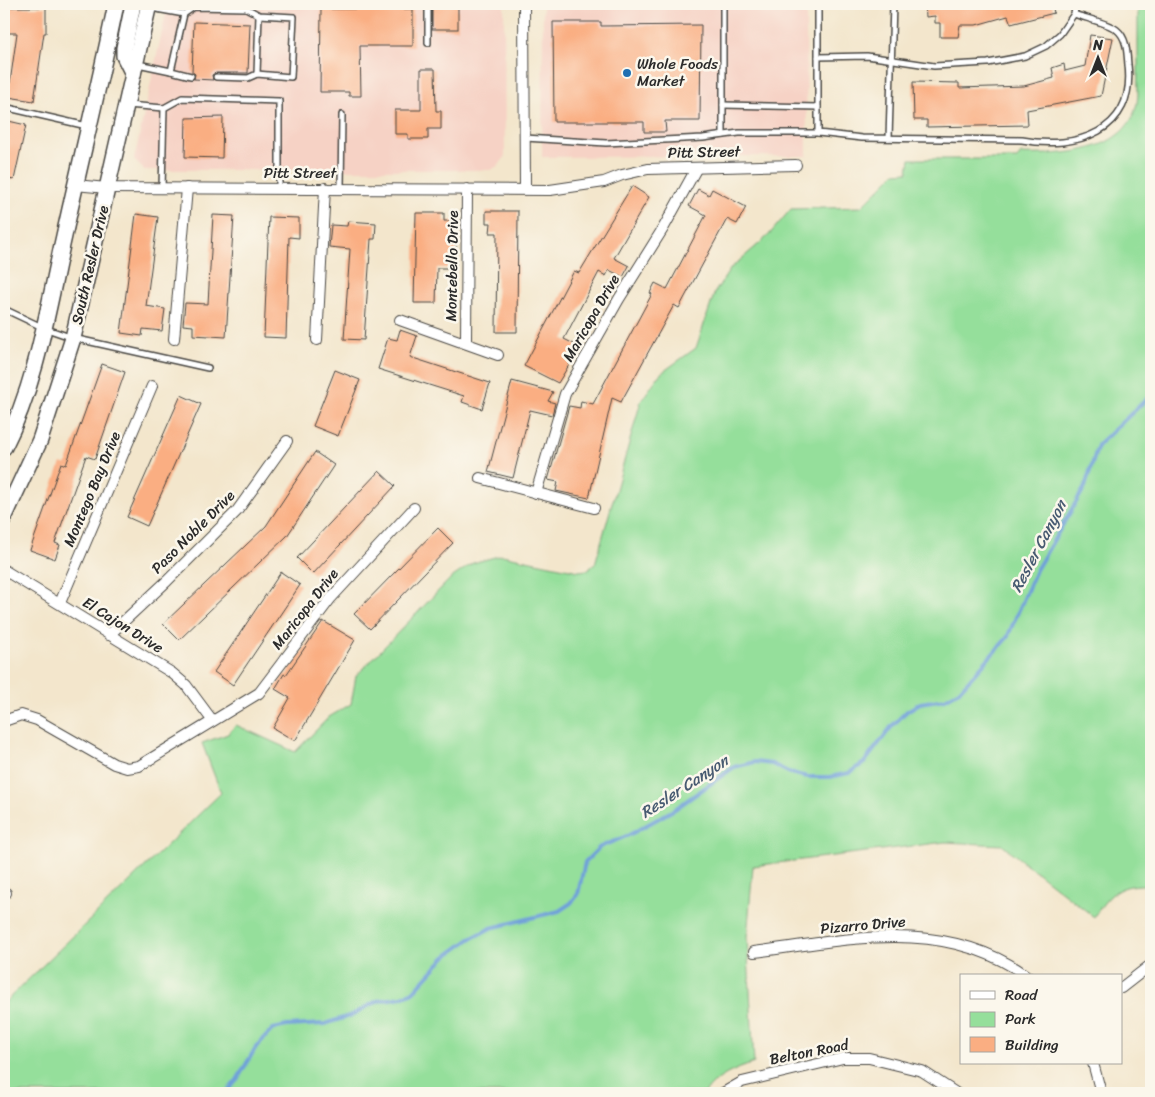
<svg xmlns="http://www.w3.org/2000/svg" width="1155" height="1097" font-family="Sriracha,sans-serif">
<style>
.built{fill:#f6d2c5}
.green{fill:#95df9b;stroke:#608563}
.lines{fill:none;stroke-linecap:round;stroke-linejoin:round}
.stream{stroke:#70a0d9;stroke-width:4}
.building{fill:#faae82}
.service-casing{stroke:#494743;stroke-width:8}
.minor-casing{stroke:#494743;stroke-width:12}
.secondary-casing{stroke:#494743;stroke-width:18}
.path{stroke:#494743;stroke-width:2.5;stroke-dasharray:1 4;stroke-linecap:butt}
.service{stroke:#fff;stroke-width:5}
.minor{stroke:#fff;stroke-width:10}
.secondary{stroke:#fff;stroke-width:15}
.poi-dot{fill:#1f6fb2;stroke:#fbf7ec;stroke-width:2}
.labels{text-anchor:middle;stroke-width:5;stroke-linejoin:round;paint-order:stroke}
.poi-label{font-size:15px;fill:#2b2b2b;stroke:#fbf7ec;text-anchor:start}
.street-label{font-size:15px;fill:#2b2b2b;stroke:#fbf7ec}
.water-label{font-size:16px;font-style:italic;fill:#475a71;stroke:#fbf7ec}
</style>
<rect width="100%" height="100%" fill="#fbf7ec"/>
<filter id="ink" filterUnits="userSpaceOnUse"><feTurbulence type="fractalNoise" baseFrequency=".02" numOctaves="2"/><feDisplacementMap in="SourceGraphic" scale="10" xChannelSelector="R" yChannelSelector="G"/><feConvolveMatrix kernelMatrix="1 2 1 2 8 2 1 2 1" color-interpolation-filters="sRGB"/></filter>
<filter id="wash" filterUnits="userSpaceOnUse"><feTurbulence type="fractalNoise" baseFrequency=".0096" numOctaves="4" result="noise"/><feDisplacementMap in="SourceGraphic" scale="20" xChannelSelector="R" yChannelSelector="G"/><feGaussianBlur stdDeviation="1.12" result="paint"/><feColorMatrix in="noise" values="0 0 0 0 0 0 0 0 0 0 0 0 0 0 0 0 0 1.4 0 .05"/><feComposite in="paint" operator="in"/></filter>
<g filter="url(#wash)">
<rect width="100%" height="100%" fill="#f3e6cc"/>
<!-- built -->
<g class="built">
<polygon points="168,4 504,4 505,157 499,165 491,170 144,170 134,160"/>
<polygon points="543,4 806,4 807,156 542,157"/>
</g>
<!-- green -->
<path class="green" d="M1138,4H1151V885C1120,884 1111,891 1094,917L1002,845L945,842L753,866L747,937L754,1063C734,1070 717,1076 705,1093H4V1003L221,793L202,743L228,734L236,725L295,752L329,717L351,704L356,676L450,579L473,563L502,555L579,571L587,570L595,564L641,401L660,374L696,348L715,292L731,268L768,236L791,209L861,207L895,173L908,172L910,159H1017L1021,154C1061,155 1127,154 1137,103C1139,94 1137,82 1138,73C1138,50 1138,27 1138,4Z"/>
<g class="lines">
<!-- stream -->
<polyline class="stream" points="226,1093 237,1080 256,1047 273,1029 287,1026 325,1024 352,1015 377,1001 402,997 413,992 445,957 470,939 491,928 559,911 571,903 578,894 585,862 600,847 629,835 675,809 734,767 755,762 772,764 790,773 808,777 830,777 849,773 864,763 892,726 907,711 920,703 945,699 959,691 1007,638 1036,570 1085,487 1098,445 1151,395"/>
</g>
<g id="blocks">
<!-- building -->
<g class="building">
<rect x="432" y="4" width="26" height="25"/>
<polygon points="925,4 1052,4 1054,13 1011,24 1008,16 976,25 960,25 958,37 940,37 940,23 935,23 935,16 926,17"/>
<polygon points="4,7 46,7 46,33 44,33 34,101 8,97 17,33 4,33"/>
<polygon points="321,9 413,9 413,46 360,46 361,96 349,96 349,92 320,92"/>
<polygon points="194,22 250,24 248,73 216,73 212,75 213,80 194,79 195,74 192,72"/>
<polygon points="553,22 601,22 601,26 701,25 700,121 665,121 666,132 644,132 644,122 554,122"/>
<polygon points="1090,35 1113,38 1101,96 1027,110 1028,125 927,127 927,120 914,120 913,82 959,83 959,88 1024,86 1054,78 1052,68 1064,64 1065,71 1085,66"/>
<polygon points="421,69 435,69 436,111 441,111 441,129 428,129 428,139 408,139 408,134 395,134 395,110 421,110"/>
<polygon points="223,117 222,158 185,157 186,118"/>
<polygon points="4,120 26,125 14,180 4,178"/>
<polygon points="632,186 649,197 614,258 629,266 623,277 609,270 606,276 599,272 564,339 580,347 558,383 524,366 574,271 579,273"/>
<polygon points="698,189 709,195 712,189 746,207 737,224 727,219 679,308 674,305 621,402 612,398 589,498 556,491 558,482 548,480 569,406 580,408 581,401 593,404 652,294 650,293 655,283 667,289 706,215 689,206"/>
<polygon points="486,211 518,211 517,332 496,332 497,233 490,233 491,223 486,223"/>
<polygon points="416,213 444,213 444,221 456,221 456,268 437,268 436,303 414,303"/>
<polygon points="136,214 158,217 146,306 165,309 162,331 143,329 142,336 121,333"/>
<polygon points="213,215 234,216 226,337 193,335 193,326 183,325 185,303 208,304"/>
<polygon points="269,217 299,218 299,238 289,237 286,338 264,337"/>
<polygon points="348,221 376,223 375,239 371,239 364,340 344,339 350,249 329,247 331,225 347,226"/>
<polygon points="400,330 417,336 410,357 490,383 482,409 462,402 464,396 378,369 388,338 397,340"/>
<polygon points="102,364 125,372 95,459 86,456 55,543 60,545 55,559 30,550 61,463 66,465"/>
<polygon points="335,370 360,380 338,436 313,426"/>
<polygon points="512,381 553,392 548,401 555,403 552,415 530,410 513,478 488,472"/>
<polygon points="181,395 201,404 147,526 127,517"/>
<polygon points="315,452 334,465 287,536 179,640 163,624 266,526"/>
<polygon points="379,471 395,486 313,574 297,558"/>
<polygon points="438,528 453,543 370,629 354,614"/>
<polygon points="281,572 300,585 233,685 214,672"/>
<polygon points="323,621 355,640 295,741 273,728 290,698 275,689 284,674 286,675"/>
</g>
</g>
</g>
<g filter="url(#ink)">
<use href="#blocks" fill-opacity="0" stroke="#494743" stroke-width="1"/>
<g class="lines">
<!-- service casing -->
<g class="service-casing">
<g id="service">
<polyline points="426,4 428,8 428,43"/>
<path d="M818,4V133L862,138L1022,140C1076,150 1136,132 1128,65C1127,53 1127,38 1117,30C1109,23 1084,18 1074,14L1076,4"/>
<polyline points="151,8 184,14"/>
<polyline points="818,57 867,56 934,66 988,63 1025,56 1046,46 1060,34 1074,14"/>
<polyline points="138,64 171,71 184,14 194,7 246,8 259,15 294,17 291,77 257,74 248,78 216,77"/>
<polyline points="171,71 191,76"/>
<polyline points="257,74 259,15"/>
<polyline points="127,105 164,108"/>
<polyline points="723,105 818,107"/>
<polyline points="4,107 87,126"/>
<polyline points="723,135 723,4"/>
<polyline points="525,138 606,143 703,138 739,133 818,133"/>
<polyline points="889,138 893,4"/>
<polyline points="162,188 164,108 182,98 279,101 279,188"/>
<polyline points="341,188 342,115"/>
<polyline points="4,309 44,328 73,338 208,368"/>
</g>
</g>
<!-- minor casing -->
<g class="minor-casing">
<g id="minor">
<polyline points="524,4 525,189"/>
<polyline points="75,185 107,188 550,190 604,182 622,175 648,169 796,165"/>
<polyline points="400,320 498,355"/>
<polyline points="174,339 187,188"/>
<polyline points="317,340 325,188"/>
<polyline points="466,343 467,189"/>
<polyline points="480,478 594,508"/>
<polyline points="536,493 565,394 619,299 664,227 696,169"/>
<polyline points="4,570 172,673 186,685 212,720"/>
<polyline points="60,603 152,386"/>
<polyline points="109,635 167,581 237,511 287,441"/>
<polyline points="4,721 21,715 37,720 114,764 127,768 139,766 259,693 331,598 414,508"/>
<polyline points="4,893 6,893"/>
<path d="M754,952C847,940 944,916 1027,976"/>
<polyline points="1121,988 1148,967"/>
<polyline points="1093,1063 1101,1093"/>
<polyline points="723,1093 742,1082 843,1058 869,1058 922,1071 956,1093"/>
</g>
</g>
<!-- secondary casing -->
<g class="secondary-casing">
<g id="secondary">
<polyline points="133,74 124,56 124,48 133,4"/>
<path d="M4,447C37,383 48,307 64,236C81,159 100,82 116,4"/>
<polyline points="4,518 40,440 73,338 149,4"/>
</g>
</g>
<!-- path -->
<polyline class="path" points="667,10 667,4"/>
<!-- service -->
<use href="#service" class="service"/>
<!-- minor -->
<use href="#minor" class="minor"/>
<!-- secondary -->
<use href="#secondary" class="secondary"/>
</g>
</g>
<!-- markers -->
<circle class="poi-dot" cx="627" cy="73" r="5"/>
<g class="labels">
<!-- poi labels -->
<g class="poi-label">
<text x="637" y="69">Whole Foods<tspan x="637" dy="17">Market</tspan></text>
</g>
<!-- street labels -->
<g class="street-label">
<text transform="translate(704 152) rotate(-1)" y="5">Pitt Street</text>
<text x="300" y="178">Pitt Street</text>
<text transform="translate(90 265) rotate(-77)" y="5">South Resler Drive</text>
<text transform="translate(452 266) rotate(-89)" y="5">Montebello Drive</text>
<text transform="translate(591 318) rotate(-60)" y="5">Maricopa Drive</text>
<text transform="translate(92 489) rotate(-67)" y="5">Montego Bay Drive</text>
<text transform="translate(193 532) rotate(-45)" y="5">Paso Noble Drive</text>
<text transform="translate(305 609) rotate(-52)" y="5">Maricopa Drive</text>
<text transform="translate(123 625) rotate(32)" y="5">El Cajon Drive</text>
<text transform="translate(863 925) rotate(-5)" y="5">Pizarro Drive</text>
<text transform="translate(809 1052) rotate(-11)" y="5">Belton Road</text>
</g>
<!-- water labels -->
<g class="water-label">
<text transform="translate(1038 546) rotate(-62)" y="6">Resler Canyon</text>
<text transform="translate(684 786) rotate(-33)" y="6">Resler Canyon</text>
</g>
</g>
<!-- margin -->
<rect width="1155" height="1097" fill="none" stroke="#fbf7ec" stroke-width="20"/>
<!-- legend -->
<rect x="960" y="974" width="162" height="90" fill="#fbf7ec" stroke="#a8a59f"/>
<rect x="970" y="991" width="25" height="8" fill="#ffffff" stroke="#a8a59f"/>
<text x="1005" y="1000" font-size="15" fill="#2b2b2b">Road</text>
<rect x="970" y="1012" width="25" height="15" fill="#95df9b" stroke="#a8a59f"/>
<text x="1005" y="1024" font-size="15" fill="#2b2b2b">Park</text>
<rect x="970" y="1037" width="25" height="15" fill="#faae82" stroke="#a8a59f"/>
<text x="1005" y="1050" font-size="15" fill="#2b2b2b">Building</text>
<!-- north arrow -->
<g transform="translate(1098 58)" stroke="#fbf7ec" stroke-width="4" paint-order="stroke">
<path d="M0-4L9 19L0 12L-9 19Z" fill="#2b2b2b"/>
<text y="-8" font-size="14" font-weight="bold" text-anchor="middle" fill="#2b2b2b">N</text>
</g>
</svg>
